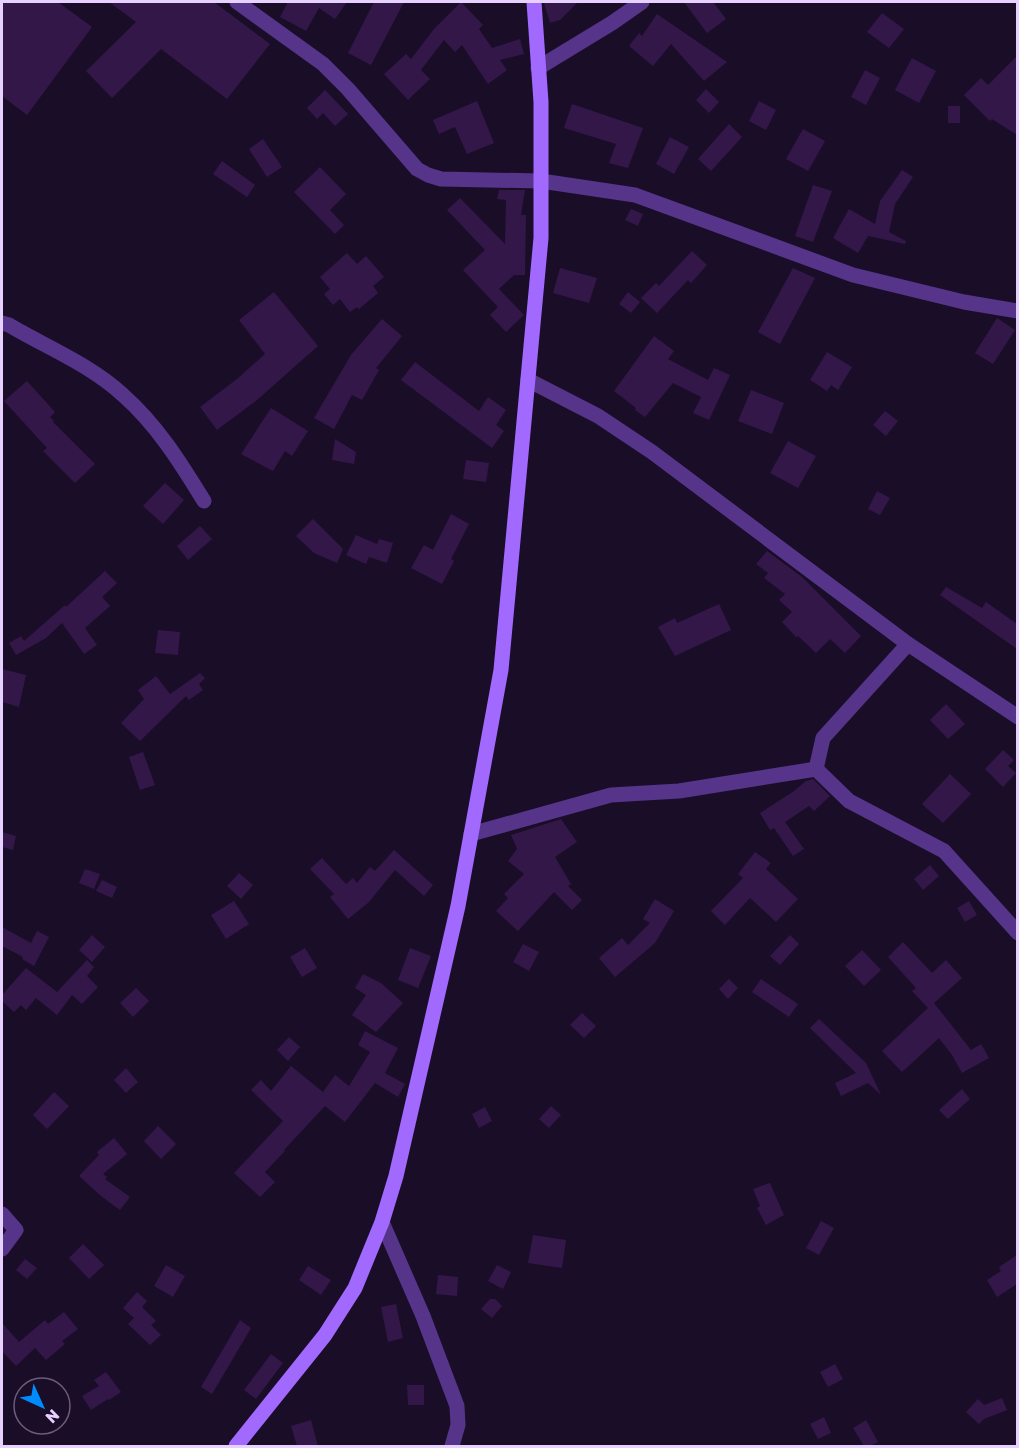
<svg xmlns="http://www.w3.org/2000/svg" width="1019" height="1448" font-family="Rubik,sans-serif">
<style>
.building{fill:#331749}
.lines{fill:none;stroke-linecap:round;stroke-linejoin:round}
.street{stroke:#55348a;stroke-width:15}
.secondary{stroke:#a269ff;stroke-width:15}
</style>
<rect width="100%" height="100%" fill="#1a0d27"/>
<!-- building -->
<g class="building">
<polygon points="2,2 58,2 92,27 27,115 2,96"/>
<polygon points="109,2 214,2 270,44 227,99 161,49 112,98 86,71 136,22"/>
<polygon points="288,2 347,2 335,19 319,8 306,31 280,17"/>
<polygon points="374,2 404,2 371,65 348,53"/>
<polygon points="461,2 483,25 479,29 492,48 520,39 524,54 500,60 507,70 488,84 462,45 455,52 444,40 421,70 430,79 408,100 384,74 406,54 411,59 434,29"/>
<polygon points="551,2 578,2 560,20 550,23 544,3"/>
<polygon points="684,2 713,2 726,19 707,33"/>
<polygon points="882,13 904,29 889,48 867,32"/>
<polygon points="657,14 727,62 704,81 671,44 653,66 629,46 639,33 642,36"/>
<polygon points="1017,56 1017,135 992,119 990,121 964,95 981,78 988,85"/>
<polygon points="912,58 936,71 919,103 895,90"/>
<polygon points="865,70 880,78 866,105 851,97"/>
<polygon points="706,89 719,102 709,113 696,100"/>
<polygon points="325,90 348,114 335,126 323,113 317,119 307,108"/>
<polygon points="477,101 494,143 467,154 455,127 439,134 433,120"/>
<polygon points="759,101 776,110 766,130 749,121"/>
<polygon points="572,104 643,128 628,168 609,163 616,144 564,128"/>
<rect x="948" y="106" width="12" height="17"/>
<polygon points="729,124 742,137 711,171 698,159"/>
<polygon points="803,129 825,141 808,171 786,159"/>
<polygon points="670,137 689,147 674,174 656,164"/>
<polygon points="263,139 282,167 267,177 249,149"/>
<polygon points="222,161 255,185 247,197 213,174"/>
<polygon points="320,167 346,194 330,210 344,225 335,234 294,192"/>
<polygon points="902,170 913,177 895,204 889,232 906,241 905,244 868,236 858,253 833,238 849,209 875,224 880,201"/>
<polygon points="813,185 832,191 813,242 795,236"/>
<polygon points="499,190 525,190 521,215 526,215 525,275 514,275 499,289 524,315 506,332 490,315 498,307 463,270 485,250 447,210 460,198 505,244 506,200 497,199"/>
<polygon points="631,209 643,214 638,226 625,220"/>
<polygon points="692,251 707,265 691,283 688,280 657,313 641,298 656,283 659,286"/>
<polygon points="347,253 357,264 366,256 384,277 373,286 378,293 359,309 357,307 350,312 340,299 333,305 324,294 330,289 320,277"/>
<polygon points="560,268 597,278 589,303 553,293"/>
<polygon points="793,268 815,278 780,344 758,332"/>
<polygon points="274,292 318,346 257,400 217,430 200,407 237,379 265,354 239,320"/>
<polygon points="628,292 640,302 631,313 619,304"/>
<polygon points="997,318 1015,330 993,364 975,353"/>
<polygon points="382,319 402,336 376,368 379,370 362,400 352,395 334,429 314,418 351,355"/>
<polygon points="654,336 674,351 668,359 708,380 714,368 730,375 709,420 693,413 701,397 673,383 645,417 635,410 636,408 614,391"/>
<polygon points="827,352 852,367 838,390 831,385 827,391 810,380"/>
<polygon points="415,362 479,411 488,397 506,410 496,425 504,431 492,448 401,380"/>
<polygon points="27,381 55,412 50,417 54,421 53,422 95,464 75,483 43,451 47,448 4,401"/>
<polygon points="751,390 784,403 772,434 738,421"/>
<polygon points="271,408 308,431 292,456 285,451 273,471 241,454"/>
<polygon points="885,411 898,421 886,436 873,425"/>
<polygon points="335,439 356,452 354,464 332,460"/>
<polygon points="788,441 816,456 798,488 770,473"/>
<polygon points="466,460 489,463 486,482 463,479"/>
<polygon points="165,483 184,500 163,524 143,506"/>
<polygon points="877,491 890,498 880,515 868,509"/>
<polygon points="451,514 469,524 451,559 454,561 442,584 411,568 424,545 433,550"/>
<polygon points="313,519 343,549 337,563 314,553 296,536"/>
<polygon points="200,526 212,539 188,560 177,546"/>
<polygon points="356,535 377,544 379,539 393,543 387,563 369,557 366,564 346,555"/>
<polygon points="767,551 802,577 861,636 845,653 830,639 816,653 798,636 796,637 782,622 792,612 779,600 785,594 764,578 768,573 756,564"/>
<polygon points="105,571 117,583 102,597 110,606 85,628 97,645 84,654 62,623 46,638 16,655 9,643 21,636 24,641 65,605 66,607"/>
<polygon points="946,587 982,608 986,602 1017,624 1017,649 940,595"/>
<polygon points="719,604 731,630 675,656 658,627 675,618 677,623"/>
<polygon points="158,630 180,632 178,655 155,653"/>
<polygon points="2,669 26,675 19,707 2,702"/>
<polygon points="200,673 205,678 199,684 203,690 189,700 186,696 140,741 121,723 144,699 138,690 156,676 170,694"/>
<polygon points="946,704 965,724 948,739 930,720"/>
<polygon points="1003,750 1014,760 1008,766 1016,773 1003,787 985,769"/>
<polygon points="143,752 155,785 140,790 129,757"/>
<polygon points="950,774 971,794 943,823 922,804"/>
<polygon points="813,779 830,796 814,811 809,806 785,822 804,849 793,856 774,828 770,830 760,813 794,791 806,781"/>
<polygon points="561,819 577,842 555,857 571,884 568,886 582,900 572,910 554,892 518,931 496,911 508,898 504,894 524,874 508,861 517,849 511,835"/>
<polygon points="2,832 16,836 13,850 2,847"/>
<polygon points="394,850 433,885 424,896 395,870 368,903 348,919 330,897 334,894 310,869 322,858 346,884 353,878 357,883 370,867 375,871"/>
<polygon points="755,852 771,863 766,869 798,899 776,922 750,898 725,925 711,911 743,878 738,874"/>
<polygon points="930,865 939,876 923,890 914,879"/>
<polygon points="85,869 100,874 94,889 79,883"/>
<polygon points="239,873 253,885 241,899 227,886"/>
<polygon points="102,880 117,887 112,898 96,891"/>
<polygon points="655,899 674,911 655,943 615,977 599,958 622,938 628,945 650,923 643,919"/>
<polygon points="234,901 249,924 226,939 211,915"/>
<polygon points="969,901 977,915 965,922 957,908"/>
<polygon points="2,927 31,943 37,931 49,937 34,966 22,959 23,957 2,946"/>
<polygon points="92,935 105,947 92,962 79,950"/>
<polygon points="790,935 799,944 780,965 770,956"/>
<polygon points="903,942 932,973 946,960 962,978 934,1003 971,1050 981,1044 989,1058 962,1073 952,1055 939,1038 902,1072 882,1051 928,1008 912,991 916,988 888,957"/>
<polygon points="523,944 539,952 529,971 513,962"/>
<polygon points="305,948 317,968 302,977 290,957"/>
<polygon points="410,948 431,956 418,988 398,980"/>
<polygon points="862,950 881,970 864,986 845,966"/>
<polygon points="87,960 94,967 87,976 98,987 82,1004 72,995 57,1015 36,998 26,1010 21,1005 14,1012 2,1001 2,995 26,968 57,992"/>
<polygon points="363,974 381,983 403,1003 376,1032 352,1015 366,995 355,988"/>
<polygon points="729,979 738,988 728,999 719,989"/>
<polygon points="761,979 798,1004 789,1017 752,992"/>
<polygon points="136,988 149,1001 133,1017 120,1003"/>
<polygon points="582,1013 596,1026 584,1038 570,1025"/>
<polygon points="819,1019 866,1063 881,1095 868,1083 841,1096 835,1083 856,1073 810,1028"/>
<polygon points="365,1031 398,1048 385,1073 405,1084 398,1097 375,1083 345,1122 325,1106 284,1150 285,1151 265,1172 275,1182 260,1197 234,1173 283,1121 251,1090 261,1080 271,1091 291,1066 323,1092 335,1075 349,1086 370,1052 358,1045"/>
<polygon points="289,1037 300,1047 288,1061 277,1050"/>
<polygon points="126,1068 138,1082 126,1093 114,1080"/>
<polygon points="962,1089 970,1099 948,1119 939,1110"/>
<polygon points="54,1092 69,1106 47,1129 33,1115"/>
<polygon points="551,1106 561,1115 549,1128 539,1119"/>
<polygon points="485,1107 492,1121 479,1128 472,1114"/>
<polygon points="158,1126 176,1144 161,1159 144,1141"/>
<polygon points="114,1138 127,1154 103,1174 107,1177 105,1179 130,1197 120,1210 101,1196 79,1176 99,1155 97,1152"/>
<polygon points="770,1183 784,1215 766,1225 757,1208 760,1206 753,1189"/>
<polygon points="821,1221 834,1228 819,1255 806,1248"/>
<polygon points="533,1235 566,1240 562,1268 528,1263"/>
<polygon points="83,1244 104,1265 89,1279 69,1258"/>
<polygon points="1017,1255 1017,1284 997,1297 987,1280 1001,1271 999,1267"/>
<polygon points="25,1259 37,1268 27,1279 16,1270"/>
<polygon points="166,1265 185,1276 173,1297 154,1286"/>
<polygon points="497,1265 511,1272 503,1289 488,1281"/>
<polygon points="308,1266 331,1280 321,1295 299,1280"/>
<polygon points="438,1275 458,1277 457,1296 436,1294"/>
<polygon points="137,1292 147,1301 142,1307 156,1321 151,1325 161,1335 150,1345 128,1324 134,1318 123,1308"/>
<polygon points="490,1299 495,1299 502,1306 492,1318 481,1309"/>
<polygon points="396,1304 403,1338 388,1342 381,1307"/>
<polygon points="64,1312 78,1329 62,1341 65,1344 46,1360 35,1348 16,1366 2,1351 2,1323 19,1342 45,1320 48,1324"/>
<polygon points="240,1320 251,1328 212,1394 201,1387"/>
<polygon points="271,1354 283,1363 256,1399 244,1390"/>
<polygon points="835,1364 843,1379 828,1387 820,1372"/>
<polygon points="106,1372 121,1392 109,1400 108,1399 91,1410 82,1396 99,1386 94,1380"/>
<polygon points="407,1385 424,1385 424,1405 408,1405"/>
<polygon points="1002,1398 1007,1410 984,1419 979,1424 966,1412 978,1399 984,1405"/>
<polygon points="824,1417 831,1433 818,1439 810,1424"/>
<polygon points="311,1420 318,1446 297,1446 291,1426"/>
<polygon points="866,1420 878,1442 870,1446 864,1446 853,1428"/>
</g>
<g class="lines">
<!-- street -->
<g class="street">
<polyline points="237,2 323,64 348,89 417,169 428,175 441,179 541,181 635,195 853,275 964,302 1018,311"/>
<polyline points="538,68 612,23 642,2"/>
<path d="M2,323L9,325C46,347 91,365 123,395C157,425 180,462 204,501"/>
<polyline points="528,380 598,416 652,452 908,644 1018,717"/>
<polyline points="816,769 823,738 908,644"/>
<polyline points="471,834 611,795 679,791 816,769 849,801 944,851 1018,933"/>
<polyline points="2,1214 16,1230 2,1249"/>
<polyline points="382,1222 423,1316 457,1406 458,1425 452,1446"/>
</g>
<!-- secondary -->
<polyline class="secondary" points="236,1446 325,1335 355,1288 382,1222 396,1176 458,906 501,670 541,238 541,102 534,2"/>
</g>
<!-- border -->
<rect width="1019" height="1448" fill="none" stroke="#e7d2ff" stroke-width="6"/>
<!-- north arrow -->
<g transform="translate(42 1406) rotate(135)"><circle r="28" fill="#1a0d27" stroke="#6c5c7d" stroke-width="1.5"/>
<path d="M0-4.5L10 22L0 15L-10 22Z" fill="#008bfd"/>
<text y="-9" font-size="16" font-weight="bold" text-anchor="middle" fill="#e7d2ff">N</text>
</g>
</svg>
